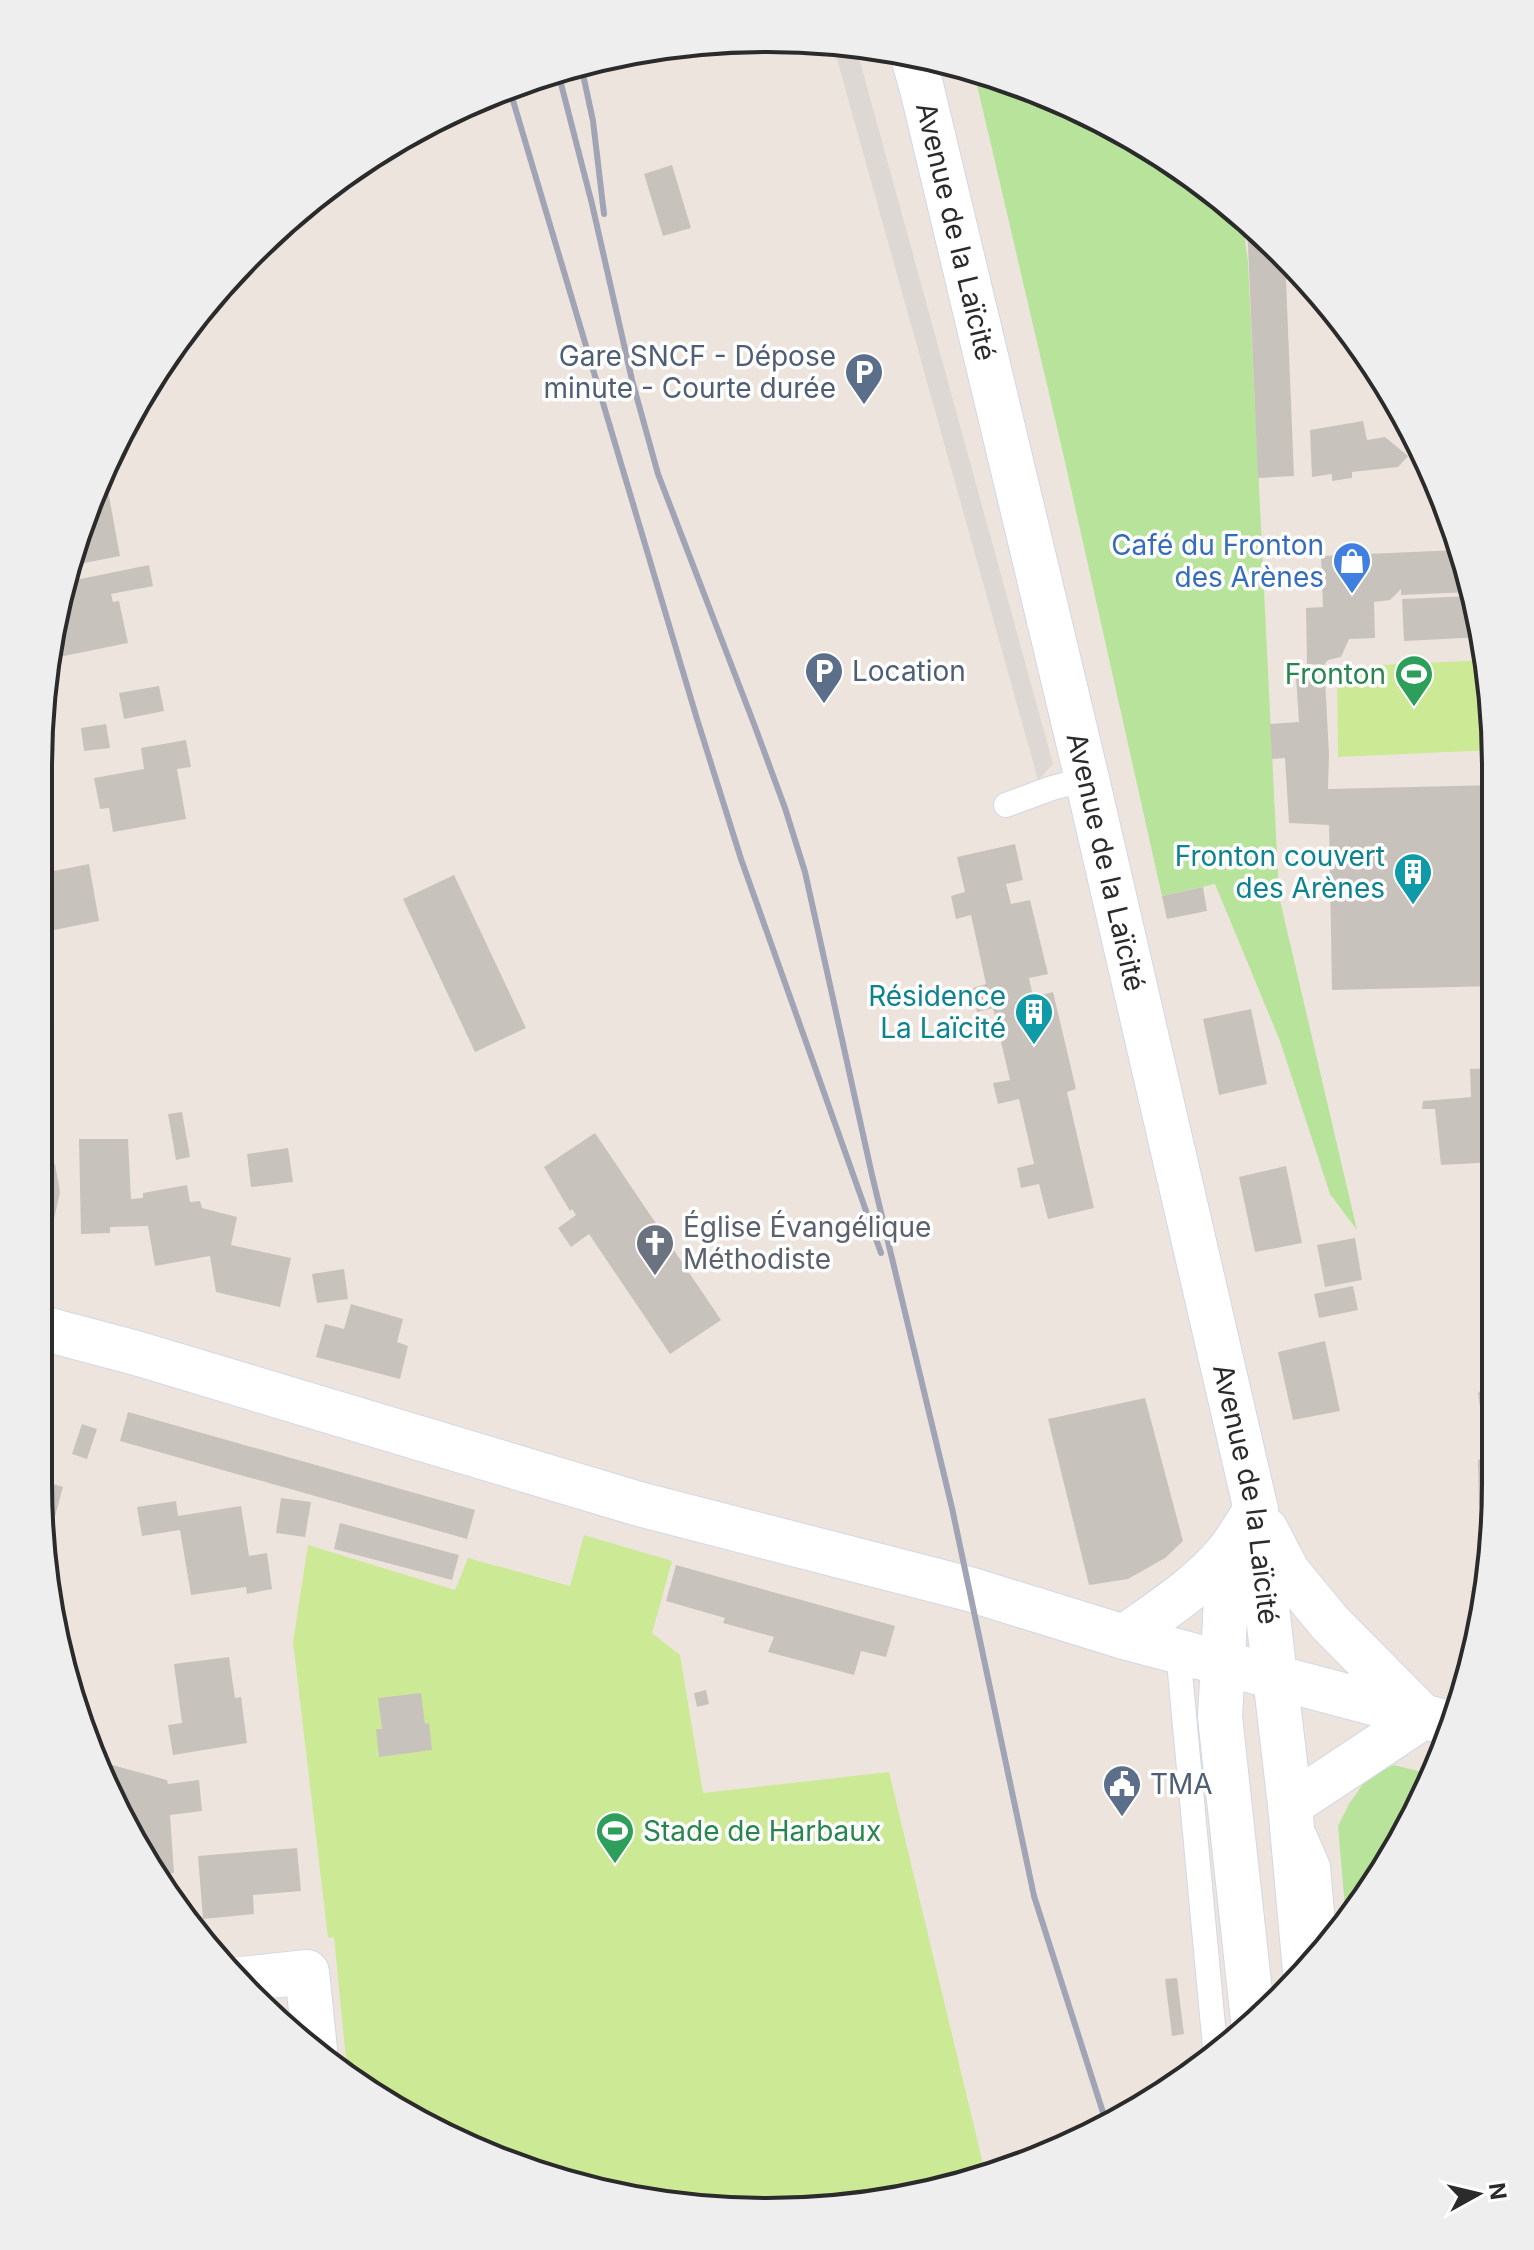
<svg xmlns="http://www.w3.org/2000/svg" width="1534" height="2250" font-family="Inter,sans-serif">
<style>
.green{fill:#b8e39a}
.pitch{fill:#ccea95}
.plaza{fill:#ddd8d4}
.building{fill:#c8c2bd}
.lines{fill:none;stroke-linecap:round;stroke-linejoin:round}
.service-casing{stroke:#d2d7e4;stroke-width:26}
.minor-casing{stroke:#d2d7e4;stroke-width:46}
.secondary-casing{stroke:#d2d7e4;stroke-width:46}
.service{stroke:#fff;stroke-width:24}
.minor{stroke:#fff;stroke-width:44}
.secondary{stroke:#fff;stroke-width:44}
.rail{stroke:#a0a4b5;stroke-width:6}
.labels{text-anchor:middle;stroke-width:7;stroke-linejoin:round;paint-order:stroke}
.street-label{font-size:28px;fill:#2b2b2b;stroke:#fff}
.service-label{font-size:28px;fill:#4e5e75;stroke:#fff;text-anchor:start}
.shop-label{font-size:28px;fill:#366cbe;stroke:#fff;text-anchor:end}
.leisure-label{font-size:28px;fill:#27864d;stroke:#fff;text-anchor:end}
.culture-label{font-size:28px;fill:#0d838f;stroke:#fff;text-anchor:end}
.worship-label{font-size:28px;fill:#5b616d;stroke:#fff;text-anchor:start}
.rim{fill:none;stroke:#2b2b2b;stroke-width:4}
</style>
<rect width="100%" height="100%" fill="#ede5dd"/>
<!-- green -->
<g class="green">
<polygon points="974,72 1046,94 1172,161 1242,218 1248,262 1279,896 1357,1230 1330,1194 1280,1041 1215,884 1162,896 1065,462"/>
<polygon points="1394,1765 1434,1775 1373,1888 1358,1906 1345,1908 1338,1826 1349,1804 1368,1777"/>
</g>
<!-- pitch -->
<g class="pitch">
<polygon points="1486,660 1494,750 1338,757 1337,667"/>
<polygon points="584,1535 672,1561 652,1633 680,1655 703,1793 889,1772 985,2172 909,2198 672,2206 488,2156 347,2069 334,1937 328,1938 293,1642 308,1545 455,1590 468,1558 570,1586"/>
</g>
<!-- plaza -->
<polygon class="plaza" points="833,45 856,47 1053,764 1038,780"/>
<!-- building -->
<g class="building">
<polygon points="672,165 691,228 663,236 644,174"/>
<polygon points="1247,223 1285,255 1294,476 1258,478"/>
<polygon points="1363,421 1367,440 1385,437 1408,456 1398,467 1352,472 1352,478 1332,481 1332,474 1312,477 1310,430"/>
<polygon points="107,485 120,556 79,564 77,552 99,487"/>
<polygon points="1457,550 1471,592 1401,595 1401,589 1390,600 1374,602 1375,638 1349,639 1341,657 1328,660 1324,665 1307,664 1306,608 1323,607 1321,556"/>
<polygon points="149,565 153,586 111,594 113,602 119,601 128,643 59,657 52,624 56,613 69,610 65,588 66,582"/>
<polygon points="1472,596 1482,625 1483,637 1404,641 1402,599"/>
<polygon points="1296,677 1325,677 1329,755 1328,789 1496,785 1496,986 1332,990 1329,825 1289,823 1285,758 1272,759 1270,724 1299,722"/>
<polygon points="159,686 164,711 124,719 119,693"/>
<polygon points="106,724 110,748 84,751 81,728"/>
<polygon points="186,740 191,767 177,769 186,819 113,832 109,808 100,809 94,778 144,769 141,748"/>
<polygon points="1015,844 1023,880 1006,884 1011,904 1030,900 1048,974 1029,978 1033,997 1053,992 1076,1089 1067,1092 1094,1208 1048,1219 1039,1184 1021,1188 1017,1168 1034,1164 1019,1099 998,1104 993,1083 1010,1080 993,1008 977,1012 973,988 986,984 971,915 956,919 951,896 965,892 957,857"/>
<polygon points="89,864 99,921 49,931 39,874"/>
<polygon points="454,875 526,1028 475,1052 403,899"/>
<polygon points="1203,887 1207,911 1167,919 1162,896"/>
<polygon points="1251,1009 1267,1084 1219,1095 1203,1019"/>
<polygon points="38,1050 50,1109 38,1111"/>
<polygon points="1496,1068 1496,1162 1441,1165 1435,1109 1422,1109 1423,1101 1471,1097 1470,1069"/>
<polygon points="182,1112 190,1157 176,1160 168,1114"/>
<polygon points="595,1133 721,1320 670,1354 589,1234 571,1247 558,1228 576,1215 572,1209 570,1211 544,1167"/>
<polygon points="79,1139 128,1139 131,1199 143,1198 143,1193 187,1185 190,1202 200,1201 202,1208 237,1217 231,1245 291,1258 280,1307 216,1292 210,1256 155,1266 148,1226 110,1227 110,1233 81,1234"/>
<polygon points="288,1148 293,1182 251,1187 247,1154"/>
<polygon points="38,1162 55,1164 60,1192 52,1228 38,1227"/>
<polygon points="1286,1166 1302,1243 1255,1252 1239,1177"/>
<polygon points="1355,1238 1362,1280 1325,1287 1317,1245"/>
<polygon points="344,1269 348,1299 317,1303 312,1274"/>
<polygon points="1353,1286 1358,1310 1319,1318 1314,1294"/>
<polygon points="351,1304 403,1319 397,1342 408,1346 400,1379 316,1357 325,1324 344,1329"/>
<polygon points="1325,1341 1340,1411 1293,1420 1278,1352"/>
<polygon points="1496,1376 1496,1483 1494,1505 1479,1506 1478,1460 1493,1456 1489,1428 1483,1429 1478,1393"/>
<polygon points="1145,1398 1183,1541 1165,1558 1128,1579 1089,1585 1048,1419"/>
<polygon points="128,1412 475,1510 467,1539 120,1441"/>
<polygon points="82,1424 97,1429 87,1459 72,1454"/>
<polygon points="38,1479 63,1487 54,1520 45,1517 43,1524"/>
<polygon points="281,1498 311,1502 305,1537 276,1533"/>
<polygon points="176,1501 178,1516 241,1506 249,1556 267,1553 272,1589 247,1594 246,1587 191,1595 180,1530 142,1536 137,1507"/>
<polygon points="340,1523 459,1555 452,1580 334,1549"/>
<polygon points="676,1565 895,1626 886,1657 861,1651 854,1675 768,1652 774,1637 723,1623 725,1618 666,1601"/>
<polygon points="229,1657 235,1698 241,1697 247,1743 173,1755 168,1725 182,1723 174,1664"/>
<polygon points="706,1690 709,1704 697,1707 694,1693"/>
<polygon points="421,1693 425,1724 429,1723 432,1750 379,1757 376,1729 382,1729 378,1698"/>
<polygon points="105,1763 167,1780 168,1784 199,1780 202,1811 170,1815 174,1873 155,1875 125,1810 124,1794 118,1794"/>
<polygon points="297,1848 301,1891 253,1895 254,1914 203,1919 198,1856"/>
<polygon points="1177,1978 1184,2034 1172,2036 1165,1979"/>
</g>
<g class="lines">
<!-- service casing -->
<g class="service-casing">
<g id="service">
<polyline points="1006,805 1052,788 1087,779"/>
<polyline points="1178,1651 1215,2047"/>
<polyline points="1305,1836 1318,1866 1325,1947"/>
</g>
</g>
<!-- minor casing -->
<g class="minor-casing">
<g id="minor">
<path id="s1" d="M912,53L922,89L1087,779L1256,1510L1275,1677"/>
<polyline points="1266,1530 1288,1572 1330,1623 1423,1717"/>
<path d="M1124,1637C1160,1611 1199,1587 1227,1553C1238,1540 1246,1524 1256,1510"/>
<polyline points="1223,1663 1228,1552"/>
<polyline points="241,1979 307,1972 315,2049"/>
</g>
</g>
<!-- secondary casing -->
<g class="secondary-casing">
<g id="secondary">
<polyline points="38,1327 136,1353 639,1504 969,1589 1124,1637 1452,1724"/>
<polyline points="1223,1663 1220,1717 1253,2020"/>
<polyline points="1275,1677 1290,1805 1305,1971"/>
<polyline points="1290,1805 1423,1717"/>
</g>
</g>
<!-- service -->
<use href="#service" class="service"/>
<!-- minor -->
<use href="#minor" class="minor"/>
<!-- secondary -->
<use href="#secondary" class="secondary"/>
<!-- rail -->
<g class="rail">
<polyline points="581,65 593,121 604,214"/>
<polyline points="558,72 592,204 632,380 658,474 754,724 785,808 805,872 872,1175 952,1508 1034,1896 1107,2125"/>
<polyline points="509,87 697,719 741,859 881,1253"/>
</g>
</g>
<!-- icons -->
<defs>
<g id="parking-pin" transform="scale(2)"><path d="M0 17L-7.5 6A9.5 9.5 0 1 1 7.5 6Z" fill="#5c6f8a" stroke="#fff"/><path d="M-3.5-5.5H1a3.5 3.5 0 0 1 0 7H-1V5.5H-3.5ZM-1-3.4V-.6H.8a1.4 1.4 0 0 0 0-2.8Z" fill="#fff"/></g>
<g id="shop-pin" transform="scale(2)"><path d="M0 17L-7.5 6A9.5 9.5 0 1 1 7.5 6Z" fill="#3f7fe0" stroke="#fff"/><path d="M-5-2.5h2.3a2.7 3.5 0 0 1 5.4 0H5L5.5 6h-11ZM-1.5-2.5h3a1.5 2.3 0 0 0-3 0Z" fill="#fff"/></g>
<g id="stadium-pin" transform="scale(2)"><path d="M0 17L-7.5 6A9.5 9.5 0 1 1 7.5 6Z" fill="#2e9e5b" stroke="#fff"/><path d="M0-5a6.5 5 0 1 0 0 10a6.5 5 0 1 0 0-10ZM-3.5-1.8h7v3.6h-7Z" fill="#fff"/></g>
<g id="building-pin" transform="scale(2)"><path d="M0 17L-7.5 6A9.5 9.5 0 1 1 7.5 6Z" fill="#0f9aa8" stroke="#fff"/><path d="M-4-6H4V6H1V3H-1V6H-4ZM-2.5-4.3h1.7v1.8h-1.7ZM.8-4.3h1.7v1.8H.8ZM-2.5-1h1.7V.8h-1.7ZM.8-1h1.7V.8H.8Z" fill="#fff"/></g>
<g id="church-pin" transform="scale(2)"><path d="M0 17L-7.5 6A9.5 9.5 0 1 1 7.5 6Z" fill="#6b7280" stroke="#fff"/><path d="M-1.2-6h2.4v3.5h3.3v2.4h-3.3V6h-2.4V-.1h-3.3v-2.4h3.3Z" fill="#fff"/></g>
<g id="civic-pin" transform="scale(2)"><path d="M0 17L-7.5 6A9.5 9.5 0 1 1 7.5 6Z" fill="#5c6f8a" stroke="#fff"/><path d="M-.6-6.5H3V-4.5H.6V-3L4-1V1h2V6H-6V1h2V-1L-.6-3ZM-1.2 2.5V6h2.4V2.5Z" fill="#fff"/></g>
</defs>
<g fill-rule="evenodd">
<use href="#parking-pin" x="864" y="372"/>
<use href="#shop-pin" x="1352" y="561"/>
<use href="#parking-pin" x="824" y="671"/>
<use href="#stadium-pin" x="1414" y="674"/>
<use href="#building-pin" x="1413" y="872"/>
<use href="#building-pin" x="1034" y="1012"/>
<use href="#church-pin" x="655" y="1243"/>
<use href="#civic-pin" x="1122" y="1784"/>
<use href="#stadium-pin" x="615" y="1831"/>
</g>
<g class="labels">
<!-- street labels -->
<g class="street-label">
<text dy="10" stroke="none"><textPath href="#s1" startOffset="184">Avenue de la Laïcité</textPath></text>
<text dy="10" stroke="none"><textPath href="#s1" startOffset="832">Avenue de la Laïcité</textPath></text>
<text dy="10" stroke="none"><textPath href="#s1" startOffset="1480">Avenue de la Laïcité</textPath></text>
</g>
<!-- service labels -->
<g class="service-label">
<text x="836" y="366" text-anchor="end">Gare SNCF - Dépose<tspan x="836" dy="32">minute - Courte durée</tspan></text>
<text x="852" y="681">Location</text>
<text x="1150" y="1794">TMA</text>
</g>
<!-- shop labels -->
<g class="shop-label">
<text x="1324" y="555">Café du Fronton<tspan x="1324" dy="32">des Arènes</tspan></text>
</g>
<!-- leisure labels -->
<g class="leisure-label">
<text x="1386" y="684">Fronton</text>
<text x="643" y="1841" text-anchor="start">Stade de Harbaux</text>
</g>
<!-- culture labels -->
<g class="culture-label">
<text x="1385" y="866">Fronton couvert<tspan x="1385" dy="32">des Arènes</tspan></text>
<text x="1006" y="1006">Résidence<tspan x="1006" dy="32">La Laïcité</tspan></text>
</g>
<!-- worship labels -->
<g class="worship-label">
<text x="683" y="1237">Église Évangélique<tspan x="683" dy="32">Méthodiste</tspan></text>
</g>
</g>
<!-- crop -->
<path d="M0 0H1534V2250H0ZM767 52H767A715 715 0 0 1 1482 767V1483A715 715 0 0 1 767 2198H767A715 715 0 0 1 52 1483V767A715 715 0 0 1 767 52Z" fill="#eee" fill-rule="evenodd"/>
<path class="rim" d="M767 52H767A715 715 0 0 1 1482 767V1483A715 715 0 0 1 767 2198H767A715 715 0 0 1 52 1483V767A715 715 0 0 1 767 52Z"/>
<!-- north arrow -->
<g transform="translate(1478 2194) rotate(82)" stroke="#ffffff" stroke-width="6" paint-order="stroke">
<path d="M0-6L14 30L0 20L-14 30Z" fill="#2b2b2b"/>
<text y="-12" font-size="22" font-weight="bold" text-anchor="middle" fill="#2b2b2b">N</text>
</g>
</svg>
